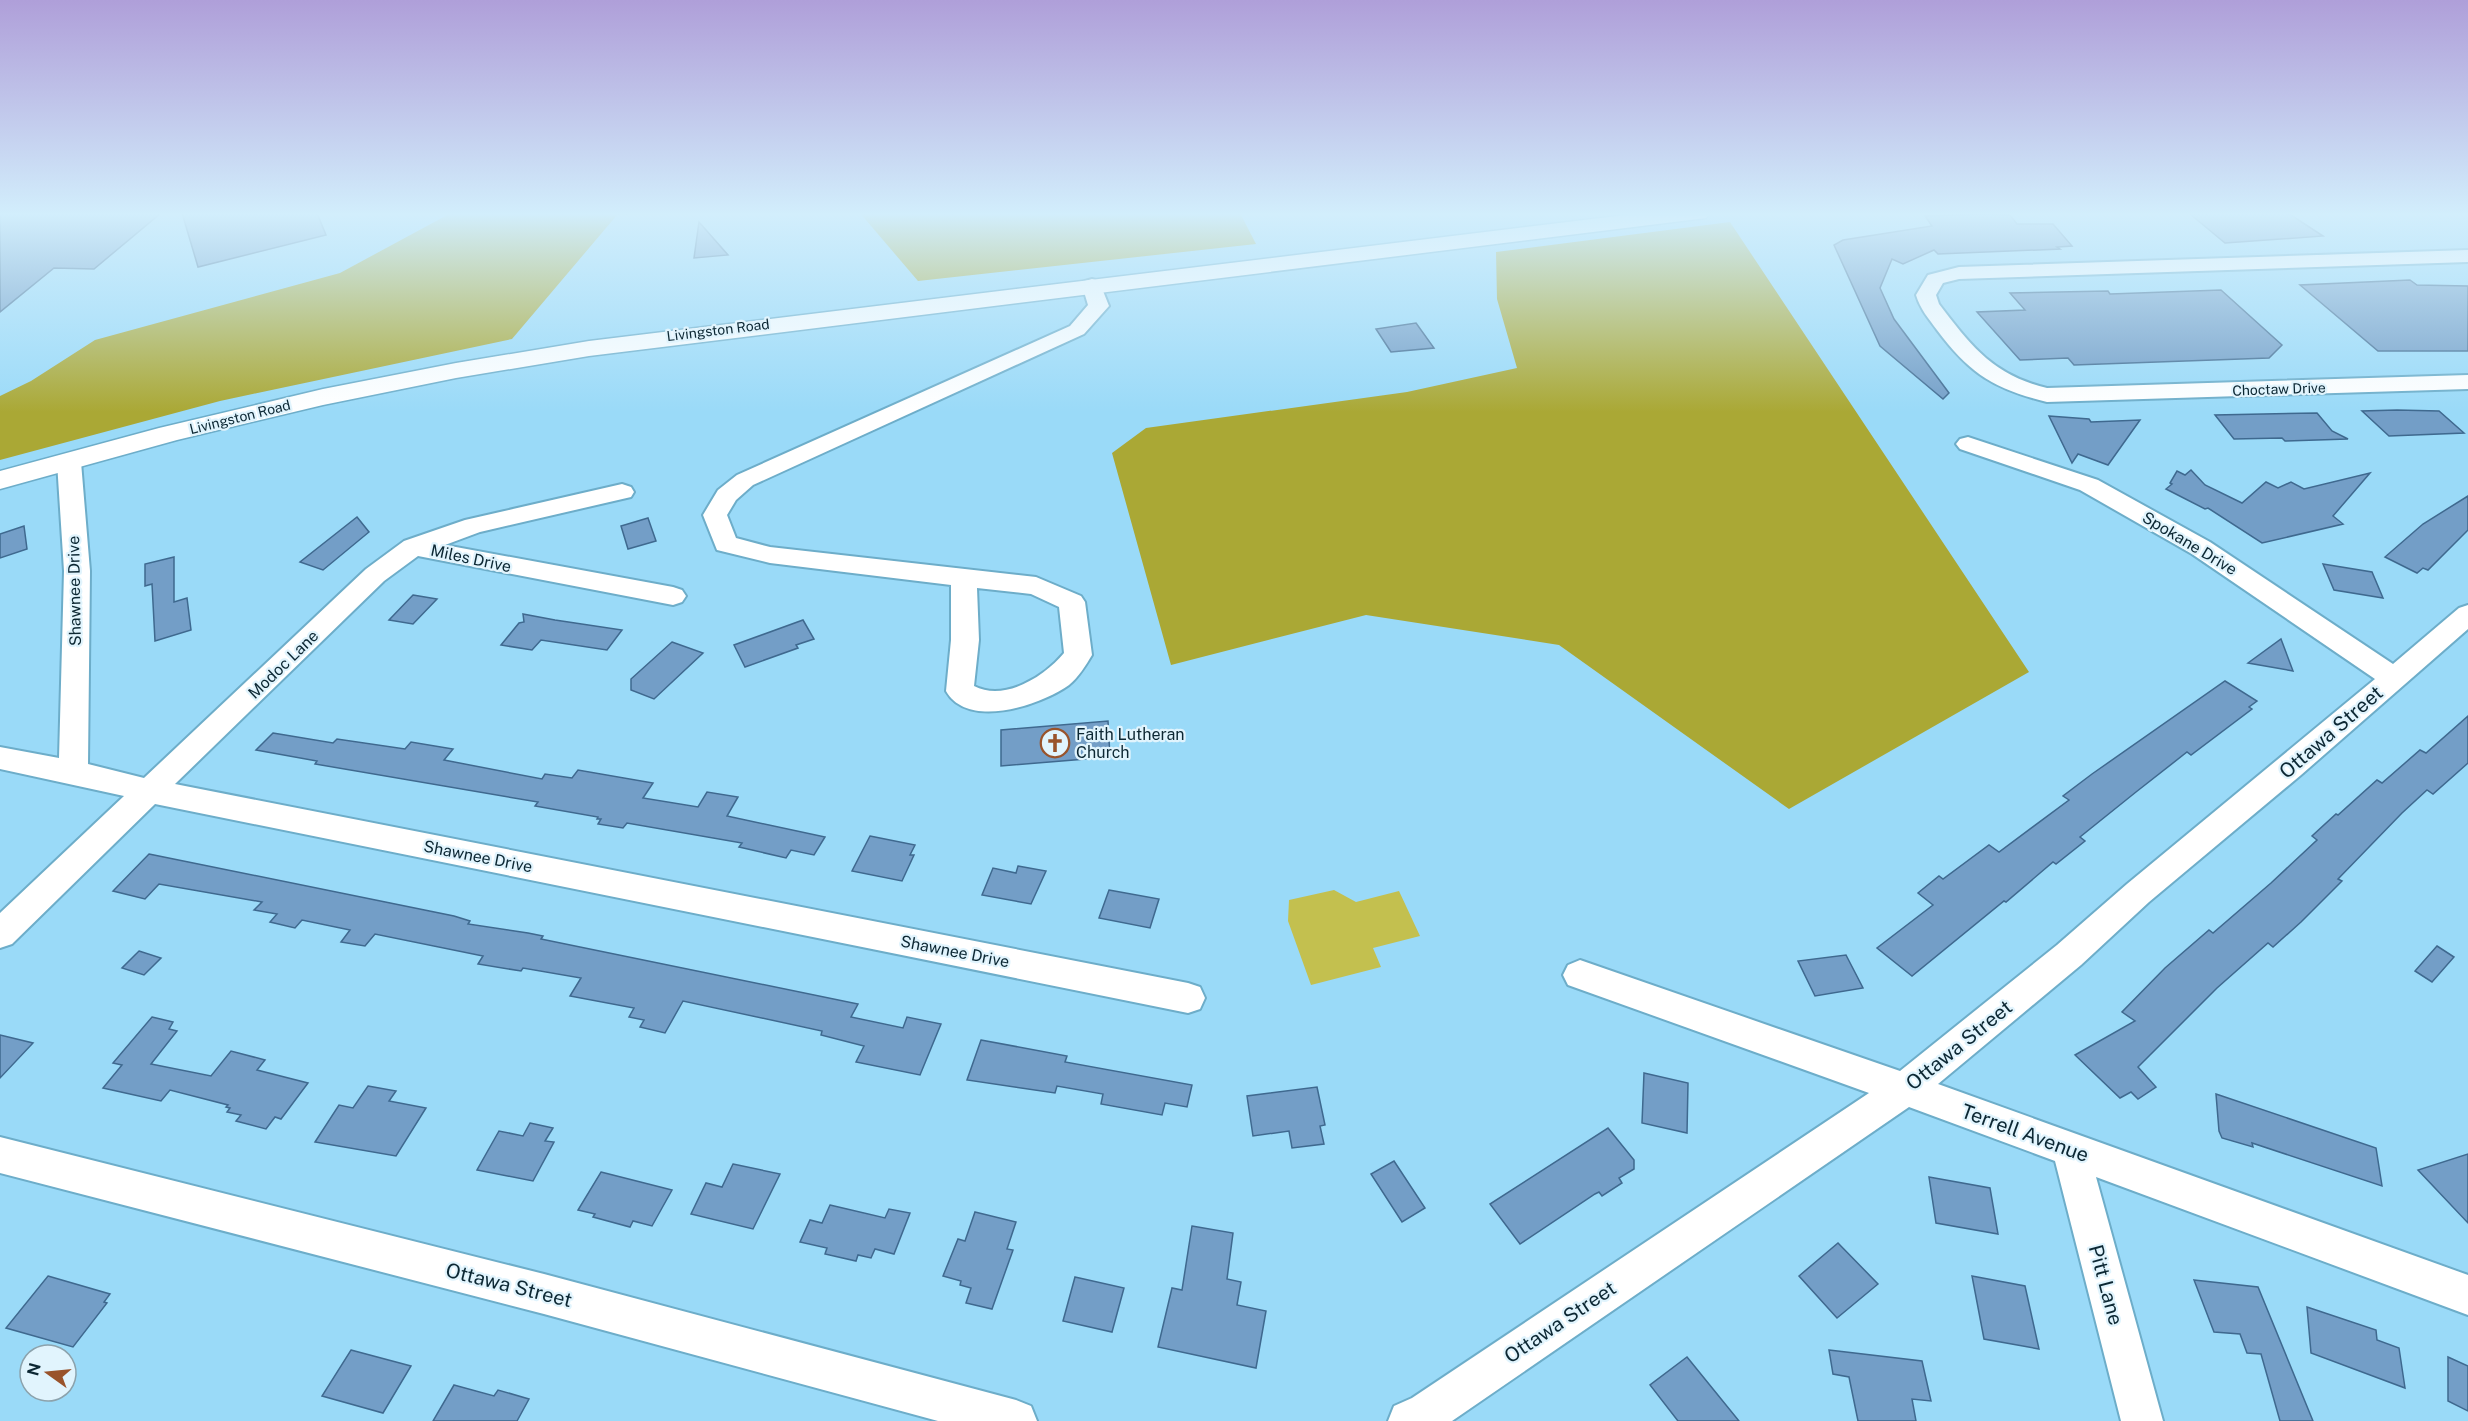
<svg xmlns="http://www.w3.org/2000/svg" width="2468" height="1421" font-family="'Public Sans',sans-serif">
<style>
.green{fill:#c3c04f}
.forest{fill:#aaa835}
.building{fill:#739ec7;stroke:#3f698f;stroke-width:1.5}
.lines{fill:none;stroke-linecap:round;stroke-linejoin:round}
.minor-casing{stroke:#6dadc9;stroke-width:4}
.major-casing{stroke:#6dadc9;stroke-width:3}
.minor{fill:#fff;fill-rule:evenodd}
.major{fill:#fff;fill-rule:evenodd}
.labels{text-anchor:middle;stroke-width:4.5;stroke-linejoin:round;paint-order:stroke}
.far-street-label{font-size:14px;fill:#0c2733;stroke:#e1f4fd}
.street-label{font-size:16px;fill:#0c2733;stroke:#e1f4fd}
.poi-label{font-size:16px;fill:#0c2733;stroke:#e1f4fd;text-anchor:start}
.near-street-label{font-size:20px;fill:#0c2733;stroke:#e1f4fd}
</style>
<rect width="100%" height="100%" fill="#9adaf8"/>
<!-- green -->
<polygon class="green" points="1334,890 1356,902 1399,891 1420,936 1373,948 1381,967 1311,985 1288,921 1289,900"/>
<!-- forest -->
<g class="forest">
<polygon points="451,213 848,213 617,215 512,339 220,401 0,460 0,396 31,381 95,340 340,273"/>
<polygon points="860,213 1240,213 1256,244 918,281"/>
<polygon points="1730,222 2029,672 1789,809 1559,645 1366,615 1171,665 1112,453 1146,428 1407,392 1517,368 1497,299 1496,252"/>
</g>
<!-- building -->
<g class="building">
<polygon points="0,213 161,213 94,269 54,268 0,312"/>
<polygon points="182,213 317,213 326,235 198,267"/>
<polygon points="2222,213 2288,213 2323,236 2225,243 2190,214"/>
<polygon points="1983,214 2010,215 2017,224 2053,224 2072,246 2057,247 2060,249 1938,254 1934,250 1903,264 1892,259 1880,288 1894,319 1949,393 1943,399 1880,346 1834,245 1843,240 1932,226 1925,216"/>
<polygon points="699,222 728,255 694,258"/>
<polygon points="2410,280 2417,285 2468,286 2468,351 2378,351 2300,285"/>
<polygon points="2221,290 2282,345 2269,358 2074,365 2068,358 2020,360 1977,312 2025,310 2010,293 2108,291 2110,294"/>
<polygon points="1416,323 1434,348 1391,352 1376,329"/>
<polygon points="2397,410 2439,411 2464,433 2389,436 2362,411"/>
<polygon points="2317,413 2332,431 2348,439 2285,441 2282,438 2234,439 2215,415"/>
<polygon points="2049,416 2089,419 2091,422 2140,420 2108,465 2078,454 2072,463"/>
<polygon points="2191,470 2205,485 2242,503 2266,482 2278,488 2291,482 2304,489 2370,473 2333,516 2343,524 2262,543 2208,508 2205,509 2166,489 2172,484 2170,483 2177,471 2185,475"/>
<polygon points="2468,496 2468,530 2428,570 2423,568 2417,573 2385,557 2423,524"/>
<polygon points="357,517 369,532 323,570 300,562"/>
<polygon points="648,518 656,541 628,549 621,526"/>
<polygon points="24,526 27,549 0,558 0,534"/>
<polygon points="174,557 174,602 187,598 191,630 155,641 152,584 145,586 145,564"/>
<polygon points="2323,564 2372,572 2383,598 2334,590"/>
<polygon points="413,595 437,599 413,624 389,620"/>
<polygon points="523,614 555,620 622,630 607,650 541,640 532,650 501,645 519,623 524,622"/>
<polygon points="803,620 814,639 796,645 798,648 745,667 734,645"/>
<polygon points="2281,639 2293,671 2248,663"/>
<polygon points="672,642 703,653 654,699 631,690 631,679"/>
<polygon points="2225,681 2257,701 2249,707 2252,709 2191,755 2187,752 2136,792 2080,837 2085,841 2056,864 2053,862 2006,902 2004,901 1912,976 1877,948 1933,905 1918,893 1939,876 1943,879 1989,845 1999,852 2069,800 2063,796 2092,774"/>
<polygon points="2468,716 2468,763 2433,794 2427,790 2402,813 2338,879 2342,881 2301,922 2273,947 2268,943 2217,988 2138,1067 2156,1087 2138,1099 2131,1092 2120,1098 2075,1055 2135,1021 2122,1012 2165,968 2209,930 2213,933 2271,883 2317,840 2312,836 2336,814 2338,815 2377,780 2382,783 2420,750 2426,753"/>
<polygon points="1108,721 1110,757 1001,766 1001,730"/>
<polygon points="273,733 333,743 337,739 405,749 411,742 453,749 444,760 542,779 545,774 572,778 578,770 653,783 643,798 698,807 707,792 738,797 727,816 825,837 814,855 791,850 786,858 739,847 742,843 627,823 623,828 598,824 601,819 597,819 598,817 535,806 538,802 315,764 317,761 256,750"/>
<polygon points="870,836 915,845 910,855 914,855 902,881 852,871"/>
<polygon points="149,854 454,916 470,921 468,924 528,933 543,936 541,939 858,1004 851,1017 903,1028 907,1017 941,1024 920,1075 856,1062 864,1046 821,1035 822,1031 683,1001 665,1033 640,1027 644,1020 629,1017 634,1008 570,996 581,978 523,968 521,971 478,964 483,956 375,934 365,946 341,942 350,930 302,920 295,928 270,922 277,914 254,910 262,902 159,884 145,899 113,891"/>
<polygon points="1018,866 1046,871 1031,904 982,895 993,868 1016,873"/>
<polygon points="1109,890 1159,899 1150,928 1099,918"/>
<polygon points="2437,946 2454,957 2432,982 2415,971"/>
<polygon points="139,951 161,958 144,975 122,968"/>
<polygon points="1846,955 1863,988 1815,996 1798,961"/>
<polygon points="152,1017 173,1022 169,1029 177,1031 151,1064 211,1076 231,1051 265,1060 257,1070 308,1083 281,1119 275,1117 266,1129 236,1121 241,1115 227,1112 230,1108 226,1107 228,1105 170,1090 161,1101 103,1088 122,1065 113,1063"/>
<polygon points="0,1035 33,1043 0,1078"/>
<polygon points="981,1040 1067,1056 1065,1062 1192,1085 1187,1107 1165,1103 1162,1115 1101,1104 1103,1094 1057,1086 1055,1093 967,1080"/>
<polygon points="1644,1073 1688,1083 1687,1133 1642,1123"/>
<polygon points="368,1086 396,1091 389,1101 426,1108 396,1156 315,1142 339,1105 353,1108"/>
<polygon points="1317,1087 1325,1125 1320,1126 1324,1144 1292,1148 1289,1131 1253,1136 1247,1096"/>
<polygon points="2216,1094 2376,1148 2382,1186 2252,1143 2253,1147 2222,1138 2219,1131"/>
<polygon points="530,1123 553,1128 545,1141 554,1142 533,1181 477,1170 499,1131 523,1136"/>
<polygon points="1608,1128 1634,1160 1634,1169 1619,1178 1622,1183 1602,1196 1599,1192 1595,1194 1520,1244 1490,1204"/>
<polygon points="2468,1154 2468,1223 2418,1170"/>
<polygon points="1394,1161 1425,1208 1402,1222 1371,1174"/>
<polygon points="733,1164 780,1174 753,1229 691,1214 706,1183 722,1187"/>
<polygon points="601,1172 672,1190 652,1226 633,1221 630,1227 593,1217 595,1214 578,1210"/>
<polygon points="1929,1177 1990,1188 1998,1234 1936,1223"/>
<polygon points="830,1205 885,1218 889,1209 910,1213 894,1254 875,1249 871,1258 858,1255 856,1261 825,1254 827,1248 800,1242 810,1220 822,1223"/>
<polygon points="975,1212 1016,1222 1007,1249 1013,1250 992,1309 966,1303 971,1288 960,1285 961,1281 943,1276 958,1239 965,1241"/>
<polygon points="1192,1226 1233,1233 1227,1279 1241,1282 1237,1305 1266,1311 1256,1368 1158,1347 1172,1288 1182,1290"/>
<polygon points="1838,1243 1878,1284 1837,1318 1799,1276"/>
<polygon points="48,1276 110,1294 104,1302 107,1303 73,1347 6,1328"/>
<polygon points="1972,1276 2025,1286 2039,1349 1984,1339"/>
<polygon points="1075,1277 1124,1288 1112,1332 1063,1321"/>
<polygon points="2194,1280 2258,1287 2313,1421 2280,1421 2261,1354 2247,1353 2240,1334 2214,1332"/>
<polygon points="2307,1307 2376,1330 2377,1340 2399,1348 2405,1388 2311,1353"/>
<polygon points="351,1350 411,1366 383,1413 322,1396"/>
<polygon points="1829,1350 1922,1361 1931,1401 1912,1399 1916,1421 1858,1421 1849,1377 1833,1374"/>
<polygon points="1687,1357 1739,1421 1678,1421 1650,1385"/>
<polygon points="2448,1357 2468,1366 2468,1411 2448,1401"/>
<polygon points="454,1385 494,1396 498,1390 529,1399 517,1421 433,1421"/>
</g>
<g class="lines">
<!-- minor casing -->
<g class="minor-casing">
<g id="minor">
<path d="M2468,250V262L1959,279L1943,283L1936,295L1939,304C1972,347 1993,375 2047,388L2468,375V389L2047,402C1994,389 1970,374 1937,330C1929,319 1920,309 1916,295L1928,275L1959,267Z"/>
<path d="M1092,279L1099,281L1109,306L1084,334L753,485L736,500L727,515L736,538L770,547L1036,577L1081,596L1085,602L1092,655C1086,665 1078,678 1069,685C1041,705 968,730 946,691L951,640V585L770,563L717,550L703,515L718,490L737,475L1070,326L1088,305L1082,285L1085,281ZM977,588L1031,594L1059,607L1064,653C1045,676 1005,702 974,686L979,640Z"/>
<polygon points="1968,437 2098,480 2210,542 2393,664 2459,608 2468,605 2468,629 2301,775 2149,902 2081,965 1938,1084 2468,1275 2468,1315 2096,1177 2163,1421 2121,1421 2055,1161 1909,1107 1452,1421 1388,1421 1394,1406 1412,1398 1869,1093 1568,985 1563,975 1568,965 1580,960 1900,1071 2057,945 2127,884 2375,679 2192,554 2080,490 1960,449 1956,444 1960,439"/>
<polygon points="69,455 77,457 81,462 90,571 88,764 144,778 366,569 404,541 465,520 622,484 631,487 634,492 631,497 480,532 445,545 673,587 682,590 686,596 682,602 673,605 418,556 384,581 175,784 1188,983 1200,987 1205,998 1200,1009 1188,1013 155,804 12,944 0,948 0,913 124,796 0,769 0,747 59,758 64,571 57,462 61,457"/>
<polygon points="0,1137 544,1274 1016,1400 1031,1406 1037,1421 938,1421 544,1314 0,1173"/>
</g>
</g>
<!-- major casing -->
<g class="major-casing">
<polygon id="major" points="1642,213 1709,213 1706,218 1698,219 589,356 456,378 323,405 177,440 0,489 0,471 159,428 323,389 456,363 589,341"/>
</g>
<!-- minor -->
<use href="#minor" class="minor"/>
<!-- major -->
<use href="#major" class="major"/>
</g>
<!-- sky -->
<linearGradient id="sky" x2="0" y2="1"><stop stop-color="#af9fd9"/><stop offset="0.52" stop-color="#d2eefc"/><stop offset="1" stop-color="#d2eefc" stop-opacity="0"/></linearGradient>
<rect width="2468" height="412" fill="url(#sky)"/>
<!-- icons -->
<defs>
<g id="church-ring" transform="scale(1.5)"><circle r="9.5" fill="#e1f4fd" stroke="#99532b" stroke-width="1.5"/><path d="M-1.2-6h2.4v3.5h3.3v2.4h-3.3V6h-2.4V-.1h-3.3v-2.4h3.3Z" fill="#99532b"/></g>
</defs>
<g fill-rule="evenodd">
<use href="#church-ring" x="1055" y="743"/>
</g>
<g class="labels">
<!-- far-street labels -->
<g class="far-street-label">
<text transform="translate(718 330) rotate(-7)" y="5">Livingston Road</text>
<text transform="translate(2279 389) rotate(-2)" y="5">Choctaw Drive</text>
<text transform="translate(240 417) rotate(-14)" y="5">Livingston Road</text>
</g>
<!-- street labels -->
<g class="street-label">
<text transform="translate(2190 543) rotate(31)" y="6">Spokane Drive</text>
<text transform="translate(471 558) rotate(12)" y="6">Miles Drive</text>
<text transform="translate(74 591) rotate(-91)" y="6">Shawnee Drive</text>
<text transform="translate(283 664) rotate(-44)" y="6">Modoc Lane</text>
<text transform="translate(478 856) rotate(11)" y="6">Shawnee Drive</text>
<text transform="translate(955 951) rotate(11)" y="6">Shawnee Drive</text>
</g>
<!-- poi labels -->
<g class="poi-label">
<text x="1076" y="740">Faith Lutheran<tspan x="1076" dy="18">Church</tspan></text>
</g>
<!-- near-street labels -->
<g class="near-street-label">
<text transform="translate(2331 732) rotate(-41)" y="7">Ottawa Street</text>
<text transform="translate(1959 1045) rotate(-39)" y="7">Ottawa Street</text>
<text transform="translate(2025 1133) rotate(20)" y="7">Terrell Avenue</text>
<text transform="translate(509 1285) rotate(14)" y="7">Ottawa Street</text>
<text transform="translate(2106 1285) rotate(75)" y="7">Pitt Lane</text>
<text transform="translate(1560 1322) rotate(-34)" y="7">Ottawa Street</text>
</g>
</g>
<!-- north arrow -->
<g transform="translate(48 1373) rotate(285)"><circle r="28" fill="#e1f4fd" stroke="#8ca2ac" stroke-width="1.5"/>
<path d="M0-4.5L10 22L0 15L-10 22Z" fill="#99532b"/>
<text y="-9" font-size="16" font-weight="bold" text-anchor="middle" fill="#0c2733">N</text>
</g>
</svg>
